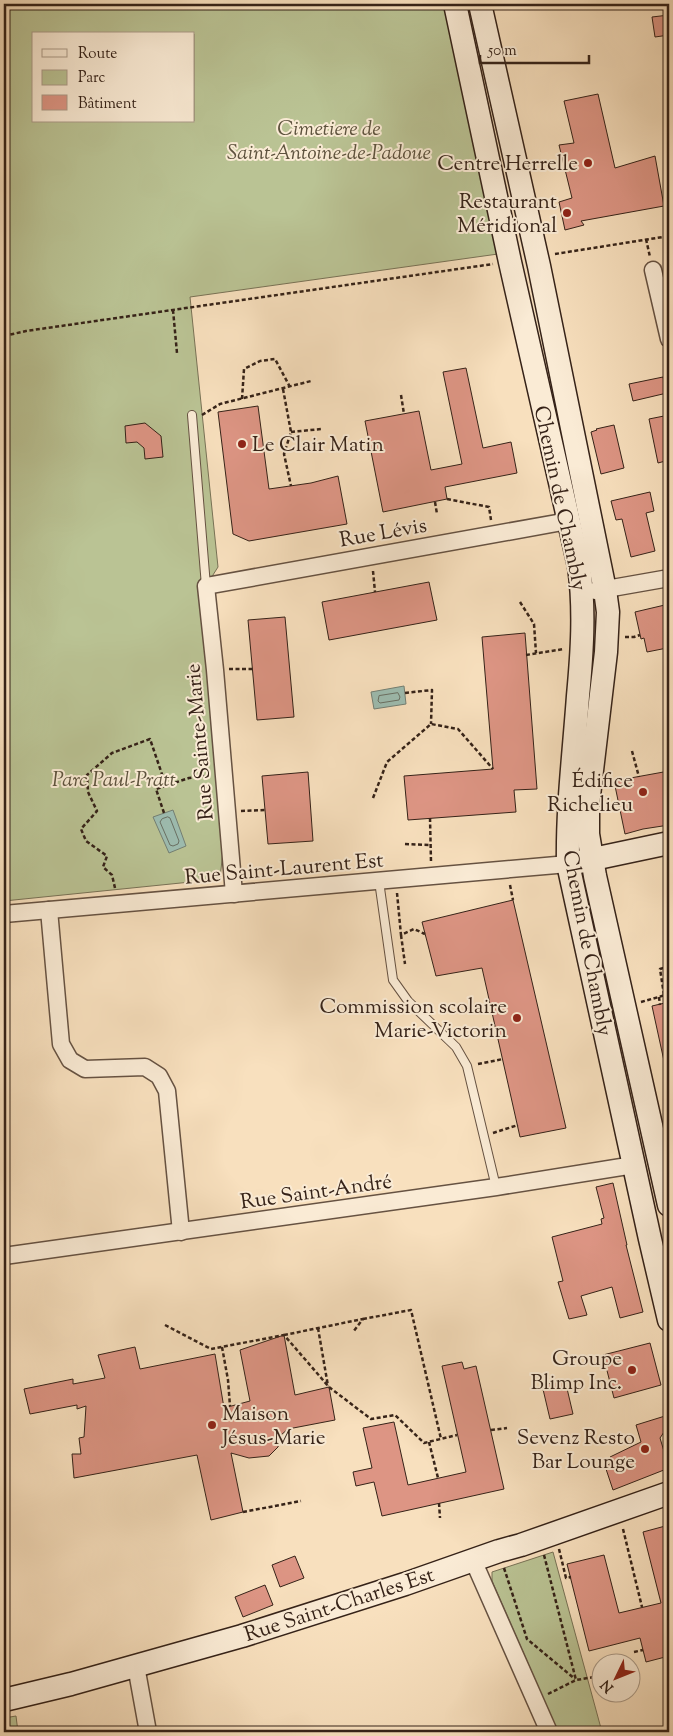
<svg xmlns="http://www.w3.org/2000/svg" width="673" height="1736" font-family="'Sorts Mill Goudy',serif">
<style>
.green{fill:#bac394;stroke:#787256;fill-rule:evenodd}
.water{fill:#9dbdb1;stroke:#737f74}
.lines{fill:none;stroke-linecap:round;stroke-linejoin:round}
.shore{stroke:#697064;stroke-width:1}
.building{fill:#dd9584;stroke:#352218}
.lane-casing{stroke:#665242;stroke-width:10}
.street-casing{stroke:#665242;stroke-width:19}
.secondary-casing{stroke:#352218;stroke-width:25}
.path{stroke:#352218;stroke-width:2.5;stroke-dasharray:4 2.5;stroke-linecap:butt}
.lane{stroke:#faebd5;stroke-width:8}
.street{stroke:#faebd5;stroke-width:16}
.secondary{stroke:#faebd5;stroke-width:22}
.poi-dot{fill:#8f2418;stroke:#faebd5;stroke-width:2}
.labels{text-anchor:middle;stroke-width:4;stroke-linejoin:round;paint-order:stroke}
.park-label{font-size:21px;font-style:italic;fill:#5d523d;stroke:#faebd5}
.poi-label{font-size:21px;fill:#352218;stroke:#faebd5;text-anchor:end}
.street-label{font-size:21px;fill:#352218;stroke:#faebd5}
</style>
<rect width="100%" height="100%" fill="#f8e0be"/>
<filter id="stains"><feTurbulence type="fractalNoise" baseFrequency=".004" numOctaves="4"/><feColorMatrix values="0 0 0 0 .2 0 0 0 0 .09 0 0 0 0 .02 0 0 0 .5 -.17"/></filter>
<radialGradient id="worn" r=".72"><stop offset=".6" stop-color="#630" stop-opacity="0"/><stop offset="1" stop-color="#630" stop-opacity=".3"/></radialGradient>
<!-- green -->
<g class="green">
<path d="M4,4H445L498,254L190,297L218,567L206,586L227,812L220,879L4,901ZM34,34H194V121H34Z"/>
<polygon points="553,1552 602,1732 558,1732 492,1581 492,1572"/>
<polygon points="16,1716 18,1732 4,1732 4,1718"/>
</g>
<!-- water -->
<g class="water">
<polygon points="404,686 406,704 374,709 371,692"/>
<polygon points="173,810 186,846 169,853 153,817"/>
</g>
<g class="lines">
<!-- shore -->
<g class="shore">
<polygon points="398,693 400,697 399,700 380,703 378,701 379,696"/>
<polygon points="168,817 170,818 179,841 178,844 173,846 170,845 160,822 162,819"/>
</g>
</g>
<!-- building -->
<g class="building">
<polygon points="669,15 669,35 655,37 652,17"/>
<polygon points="598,94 615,168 655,156 664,206 581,221 584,225 565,230 559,202 572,198 559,145 574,143 564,101"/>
<polygon points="466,368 483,448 511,442 517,473 445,487 447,499 383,512 365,421 419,411 431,470 462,464 443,372"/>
<polygon points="663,377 667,393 633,401 629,384"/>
<polygon points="258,406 269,489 311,483 338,476 347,524 249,541 233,534 218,412"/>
<polygon points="669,415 669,460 658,463 649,419"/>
<polygon points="145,423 161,436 163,457 145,459 144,448 137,442 126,443 125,426"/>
<polygon points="614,425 624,468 601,474 591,432 597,430 596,429"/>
<polygon points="650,492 654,511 646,513 655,551 631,557 622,519 616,520 611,501"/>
<polygon points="429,582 437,620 329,640 322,602"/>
<polygon points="669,604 669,633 664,634 667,648 647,652 644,638 641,639 635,612"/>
<polygon points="285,617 294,717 257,720 248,620"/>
<polygon points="525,633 537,789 514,790 516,812 408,820 404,776 493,769 482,637"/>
<polygon points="669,771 669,825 643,829 625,834 614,781"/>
<polygon points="308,772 313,841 268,844 262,776"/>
<polygon points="513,900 566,1128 520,1137 482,968 436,976 422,922"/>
<polygon points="669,1002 669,1060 664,1061 652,1006"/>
<polygon points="613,1183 627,1245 626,1245 643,1312 620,1318 612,1287 581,1296 587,1315 569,1319 558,1282 563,1281 552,1237 602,1224 601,1219 604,1218 596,1187"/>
<polygon points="284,1335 295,1395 329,1387 335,1420 288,1429 281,1435 278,1447 269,1456 249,1458 231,1453 243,1512 211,1520 197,1455 74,1478 72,1454 81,1454 79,1438 84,1437 86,1406 77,1409 77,1405 30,1414 24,1389 73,1379 73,1384 105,1378 98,1355 135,1347 140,1369 215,1354 224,1408 250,1401 240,1350"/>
<polygon points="650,1343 661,1385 614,1398 603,1355"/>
<polygon points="462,1362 464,1369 476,1366 504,1489 382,1516 374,1482 356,1486 353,1472 372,1468 363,1428 394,1422 408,1485 466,1472 442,1366"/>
<polygon points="565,1380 573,1414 550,1419 542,1385"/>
<polygon points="665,1416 668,1426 660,1438 669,1468 613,1490 605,1466 612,1463 610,1457 641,1442 636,1425"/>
<polygon points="669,1525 669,1656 646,1662 640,1638 589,1651 567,1564 604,1555 619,1613 661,1603 643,1532"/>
<polygon points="295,1556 304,1578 280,1587 272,1565"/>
<polygon points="265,1585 273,1605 243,1617 235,1597"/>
</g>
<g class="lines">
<!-- lane casing -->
<g class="lane-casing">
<g id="lane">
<polyline points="192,415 206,586"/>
<polyline points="379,881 393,980 408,1001 456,1047 467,1066 496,1187"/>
</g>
</g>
<!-- street casing -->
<g class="street-casing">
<g id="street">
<polyline points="653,270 669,339"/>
<polyline points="595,591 669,578"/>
<polyline points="234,894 215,670 206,586 568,521"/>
<polyline points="49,910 61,1044 70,1060 85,1069 145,1067 159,1076 167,1091 181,1232"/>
<polyline points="4,914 568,864"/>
<polyline points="4,1256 496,1187 634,1165"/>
<polyline points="473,1560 549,1732"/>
<polyline points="136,1666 148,1732"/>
</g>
</g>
<!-- secondary casing -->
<g class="secondary-casing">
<g id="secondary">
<path d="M455,4L510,262L579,566C585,610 582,653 578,696C574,752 567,808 568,864L650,1239L669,1320"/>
<polyline points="480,4 539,266 605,590 608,612 606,652 588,804 588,834 595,876 669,1205"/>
<polyline points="579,862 669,843"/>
<polyline points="4,1700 71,1684 242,1636 405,1584 499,1551 521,1545 669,1493"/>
</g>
</g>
<!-- path -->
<g class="path">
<polyline points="646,239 650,257"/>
<polyline points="555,254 669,236"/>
<polyline points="173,310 177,353"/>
<polyline points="4,336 26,331 493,264"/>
<polyline points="283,389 291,432 284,454 291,486"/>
<polyline points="401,395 404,414"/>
<polyline points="242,399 244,369 260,361 275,359 290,387"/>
<polyline points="202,415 220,404 311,381"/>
<polyline points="291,432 321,429"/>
<polyline points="447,499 489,507 491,520"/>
<polyline points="435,502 437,514"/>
<polyline points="373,571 375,592"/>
<polyline points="520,602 534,624 536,653"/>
<polyline points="625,637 634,637 640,635"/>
<polyline points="526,655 564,649"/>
<polyline points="229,669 253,669"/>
<polyline points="405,693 432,690 431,724"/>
<polyline points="632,751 639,777"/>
<polyline points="373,798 387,762 431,724 458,729 493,769"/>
<polyline points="241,811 265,810"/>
<polyline points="164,813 156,789 189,778 210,775"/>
<polyline points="430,818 431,862"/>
<polyline points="405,844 431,845"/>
<polyline points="510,885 513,900"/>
<polyline points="115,888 112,875 103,867 107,856 86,841 81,829 97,811 88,792 87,775 112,753 150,739 166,786"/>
<polyline points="397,893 401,935 414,929 425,934"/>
<polyline points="401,935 405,964"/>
<polyline points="669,951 669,956"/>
<polyline points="664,995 660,969 669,966"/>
<polyline points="659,997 660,1005"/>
<polyline points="641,1002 669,994"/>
<polyline points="478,1064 503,1059"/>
<polyline points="493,1133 518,1125"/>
<polyline points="363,1319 411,1310 441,1439"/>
<polyline points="165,1325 211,1349 284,1335 329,1387 371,1419 395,1415 424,1443 457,1435"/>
<polyline points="318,1328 328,1386"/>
<polyline points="284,1335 363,1319 353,1332"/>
<polyline points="222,1347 228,1380 230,1406"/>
<polyline points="491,1430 507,1428"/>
<polyline points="429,1442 438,1478"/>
<polyline points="439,1503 440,1518"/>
<polyline points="243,1512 301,1501"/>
<polyline points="623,1529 642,1607"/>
<polyline points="559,1549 566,1578 571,1577"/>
<polyline points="544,1555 576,1680"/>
<polyline points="504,1568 527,1639 575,1679"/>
<polyline points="634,1652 643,1650"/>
<polyline points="548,1694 576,1680 600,1676"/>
</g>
<!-- lane -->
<use href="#lane" class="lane"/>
<!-- street -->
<use href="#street" class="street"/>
<!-- secondary -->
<use href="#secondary" class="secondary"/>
</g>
<!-- markers -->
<g class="poi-dot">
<circle cx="588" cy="163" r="5"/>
<circle cx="567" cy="213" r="5"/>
<circle cx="242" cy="444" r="5"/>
<circle cx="643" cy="792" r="5"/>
<circle cx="517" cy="1018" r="5"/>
<circle cx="632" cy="1370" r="5"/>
<circle cx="212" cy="1425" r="5"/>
<circle cx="645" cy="1449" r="5"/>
</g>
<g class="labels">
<!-- park labels -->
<g class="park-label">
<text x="329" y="135">Cimetiere de<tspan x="329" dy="24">Saint-Antoine-de-Padoue</tspan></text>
<text x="114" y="786">Parc Paul-Pratt</text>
</g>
<!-- poi labels -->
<g class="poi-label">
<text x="578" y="170">Centre Herrelle</text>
<text x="557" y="208">Restaurant<tspan x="557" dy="24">Méridional</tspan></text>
<text x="252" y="451" text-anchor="start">Le Clair Matin</text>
<text x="633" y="787">Édifice<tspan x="633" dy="24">Richelieu</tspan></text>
<text x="507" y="1013">Commission scolaire<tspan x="507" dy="24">Marie-Victorin</tspan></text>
<text x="622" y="1365">Groupe<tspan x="622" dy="24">Blimp Inc.</tspan></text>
<text x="222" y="1420" text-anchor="start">Maison<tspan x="222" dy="24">Jésus-Marie</tspan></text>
<text x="635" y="1444">Sevenz Resto<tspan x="635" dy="24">Bar Lounge</tspan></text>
</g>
<!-- street labels -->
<g class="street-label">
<text transform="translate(561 498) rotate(78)" y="7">Chemin de Chambly</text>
<text transform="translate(383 532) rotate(-10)" y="7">Rue Lévis</text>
<text transform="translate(199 742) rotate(-95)" y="7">Rue Sainte-Marie</text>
<text transform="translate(284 868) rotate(-5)" y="7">Rue Saint-Laurent Est</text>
<text transform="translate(588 943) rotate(79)" y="7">Chemin de Chambly</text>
<text transform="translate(316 1191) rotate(-8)" y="7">Rue Saint-André</text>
<text transform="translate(339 1604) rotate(-18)" y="7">Rue Saint-Charles Est</text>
</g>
</g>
<!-- margin -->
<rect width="673" height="1736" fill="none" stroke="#f8e0be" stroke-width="20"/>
<rect x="5" y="5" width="663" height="1726" fill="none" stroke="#352218" stroke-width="2.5"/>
<rect x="10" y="10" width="653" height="1716" fill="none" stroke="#352218"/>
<!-- legend -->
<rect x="32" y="32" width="162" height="90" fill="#faebd5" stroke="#ab9b89"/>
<rect x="42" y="49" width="25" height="8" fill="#faebd5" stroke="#ab9b89"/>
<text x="78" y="58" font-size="15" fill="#352218">Route</text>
<rect x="42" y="70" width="25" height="15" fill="#bac394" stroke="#ab9b89"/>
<text x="78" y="82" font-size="15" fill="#352218">Parc</text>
<rect x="42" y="95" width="25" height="15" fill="#dd9584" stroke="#ab9b89"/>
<text x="78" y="108" font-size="15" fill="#352218">Bâtiment</text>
<!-- north arrow -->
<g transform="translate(616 1678) rotate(227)"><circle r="24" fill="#faebd5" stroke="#ab9b89"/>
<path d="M0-4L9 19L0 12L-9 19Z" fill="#8f2418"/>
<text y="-8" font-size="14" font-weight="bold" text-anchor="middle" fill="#352218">N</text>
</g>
<!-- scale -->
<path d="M480 55v8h109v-8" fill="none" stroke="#352218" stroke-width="2.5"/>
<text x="488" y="55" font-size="15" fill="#352218" stroke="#faebd5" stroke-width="4" paint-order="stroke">50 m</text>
<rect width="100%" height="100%" filter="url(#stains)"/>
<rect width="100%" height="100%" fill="url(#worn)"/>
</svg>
